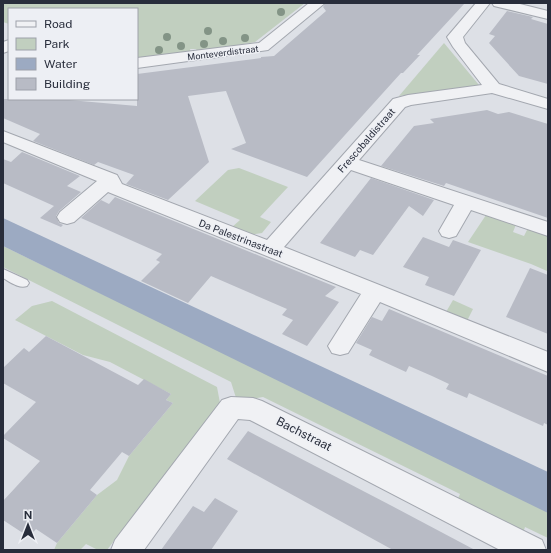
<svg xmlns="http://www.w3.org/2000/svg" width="551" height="553" font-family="'Public Sans',sans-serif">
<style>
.green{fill:#c1cfbf}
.water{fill:#9caac2}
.building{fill:#b8bbc5}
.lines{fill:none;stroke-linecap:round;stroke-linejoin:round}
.service-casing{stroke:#a3a7af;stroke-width:2}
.minor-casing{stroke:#a3a7af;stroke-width:2}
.service{fill:#f0f1f4;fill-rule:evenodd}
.minor{fill:#f0f1f4;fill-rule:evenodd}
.tree{fill:#839486}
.labels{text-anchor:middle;stroke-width:3;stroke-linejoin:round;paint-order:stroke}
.far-street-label{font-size:9px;fill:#282d3b;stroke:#edeff4}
.street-label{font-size:10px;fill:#282d3b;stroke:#edeff4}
.near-street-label{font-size:12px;fill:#282d3b;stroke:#edeff4}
</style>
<rect width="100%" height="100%" fill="#dde0e6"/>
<!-- green -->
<g class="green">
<polygon points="3,3 305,3 255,42 198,52 196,49 190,49 191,52 137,58 137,9 9,9 9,24 3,22"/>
<polygon points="444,43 479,85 399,96"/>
<polygon points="239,168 288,187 260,217 271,222 262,233 250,235 231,228 240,220 195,201 228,170"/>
<polygon points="488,212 517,222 513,232 524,236 529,226 548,233 547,271 531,264 468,242"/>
<polygon points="3,246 548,510 548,538 525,527 522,536 456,503 460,494 263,397 237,401 231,382 3,267"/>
<polygon points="453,300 473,309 467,321 446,312"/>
<polygon points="52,301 217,387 220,403 107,550 98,550 86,544 80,550 54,550 57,543 97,495 117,480 129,456 173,403 166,400 171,394 110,362 83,355 15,320 32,306"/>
</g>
<!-- water -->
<polygon class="water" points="3,218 548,472 548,513 3,246"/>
<!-- building -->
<g class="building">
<polygon points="326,3 465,3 417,55 420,55 403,73 401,73 307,177 231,149 246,143 226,91 188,96 209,162 168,200 126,184 134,175 98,162 94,165 33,141 40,134 3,118 3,99 58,99 137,106 137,74 261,58 261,57 274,56 326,11 323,7"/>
<polygon points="507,11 533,17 531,19 548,24 548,84 519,76 489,43 495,36 489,34"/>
<polygon points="487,110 498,114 509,112 548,124 548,218 446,183 444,186 381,166 414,126 434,123 430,119"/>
<polygon points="22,152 80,176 67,186 81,192 59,211 56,216 59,223 63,225 61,227 40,218 54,206 3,183 3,159 11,162"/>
<polygon points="371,178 434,200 423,216 409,206 373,255 360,250 355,257 320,243"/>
<polygon points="115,197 336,287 325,296 339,302 307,346 282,334 293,320 282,315 287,309 211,276 188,303 141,281 160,262 156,260 162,254 81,218 101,200 109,204"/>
<polygon points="423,237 449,247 453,240 481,250 454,296 425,285 429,277 403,267"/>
<polygon points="530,268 548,275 548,334 506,317"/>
<polygon points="389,309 548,376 548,425 544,423 543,426 469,393 467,398 446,389 449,384 432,376 409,366 406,372 369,355 372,350 356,343 372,317 382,321"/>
<polygon points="46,336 138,385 144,379 171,394 166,400 173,403 129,456 122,452 90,490 97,495 57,543 36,529 29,537 3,520 3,501 40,461 3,438 3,436 36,402 3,383 3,368 24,348 29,352"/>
<polygon points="248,431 392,506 475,550 393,550 227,459"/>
<polygon points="215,498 238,511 211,550 161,550 193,506 204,512"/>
</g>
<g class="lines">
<!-- service casing -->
<g class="service-casing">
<path id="service" d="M3,269L27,280L29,283L27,286C19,289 10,282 3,278Z"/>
</g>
<!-- minor casing -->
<g class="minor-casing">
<g id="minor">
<polygon points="309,3 325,3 268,50 137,68 137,58 259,43"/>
<polygon points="476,3 490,3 463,37 465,43 499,84 548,99 548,109 492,93 411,105 405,107 359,160 548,222 548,236 471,210 456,236 449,238 442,236 439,231 454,205 351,170 284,247 548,352 548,372 380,302 348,353 340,355 332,353 328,346 361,294 108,192 74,222 67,224 60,222 57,217 60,212 97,181 3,142 3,131 117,175 122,184 267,240 393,99 408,95 482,85 453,47 447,37"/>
<polygon points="492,3 516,3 548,11 548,19 494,6"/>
<polygon points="9,40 9,51 3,53 3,42"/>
<polygon points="231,397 253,398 262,401 542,540 546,550 500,550 250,420 238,419 144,550 111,550 115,540 222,400"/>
</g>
</g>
<!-- service -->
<use href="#service" class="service"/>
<!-- minor -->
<use href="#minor" class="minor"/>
</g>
<!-- trees -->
<g class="tree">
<circle cx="281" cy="12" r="4"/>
<circle cx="208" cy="31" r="4"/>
<circle cx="167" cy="37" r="4"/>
<circle cx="245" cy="38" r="4"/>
<circle cx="223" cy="41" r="4"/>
<circle cx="204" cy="44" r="4"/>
<circle cx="181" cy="46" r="4"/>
<circle cx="159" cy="50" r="4"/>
</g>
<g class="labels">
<!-- far-street labels -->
<g class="far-street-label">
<text transform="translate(223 53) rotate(-7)" y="3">Monteverdistraat</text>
</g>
<!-- street labels -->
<g class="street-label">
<text transform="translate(366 140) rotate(-49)" y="4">Frescobaldistraat</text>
<text transform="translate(241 238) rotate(21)" y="4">Da Palestrinastraat</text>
</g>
<!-- near-street labels -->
<g class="near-street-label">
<text transform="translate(304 434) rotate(27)" y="4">Bachstraat</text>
</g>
</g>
<!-- border -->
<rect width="551" height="553" fill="none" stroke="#282d3b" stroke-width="8"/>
<!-- legend -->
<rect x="8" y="8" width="130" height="92" fill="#edeff4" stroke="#9ea1aa"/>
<rect x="16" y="21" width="20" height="6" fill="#f0f1f4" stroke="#9ea1aa"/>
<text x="44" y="28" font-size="12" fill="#282d3b">Road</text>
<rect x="16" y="38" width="20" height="12" fill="#c1cfbf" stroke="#9ea1aa"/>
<text x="44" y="48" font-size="12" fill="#282d3b">Park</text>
<rect x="16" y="58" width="20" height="12" fill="#9caac2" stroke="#9ea1aa"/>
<text x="44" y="68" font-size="12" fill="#282d3b">Water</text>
<rect x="16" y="78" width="20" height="12" fill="#b8bbc5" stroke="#9ea1aa"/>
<text x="44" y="88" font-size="12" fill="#282d3b">Building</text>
<!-- north arrow -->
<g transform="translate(28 525)" stroke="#edeff4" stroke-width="3" paint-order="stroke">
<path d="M0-3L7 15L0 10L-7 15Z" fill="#282d3b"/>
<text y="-6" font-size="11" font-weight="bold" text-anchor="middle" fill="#282d3b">N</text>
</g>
</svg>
